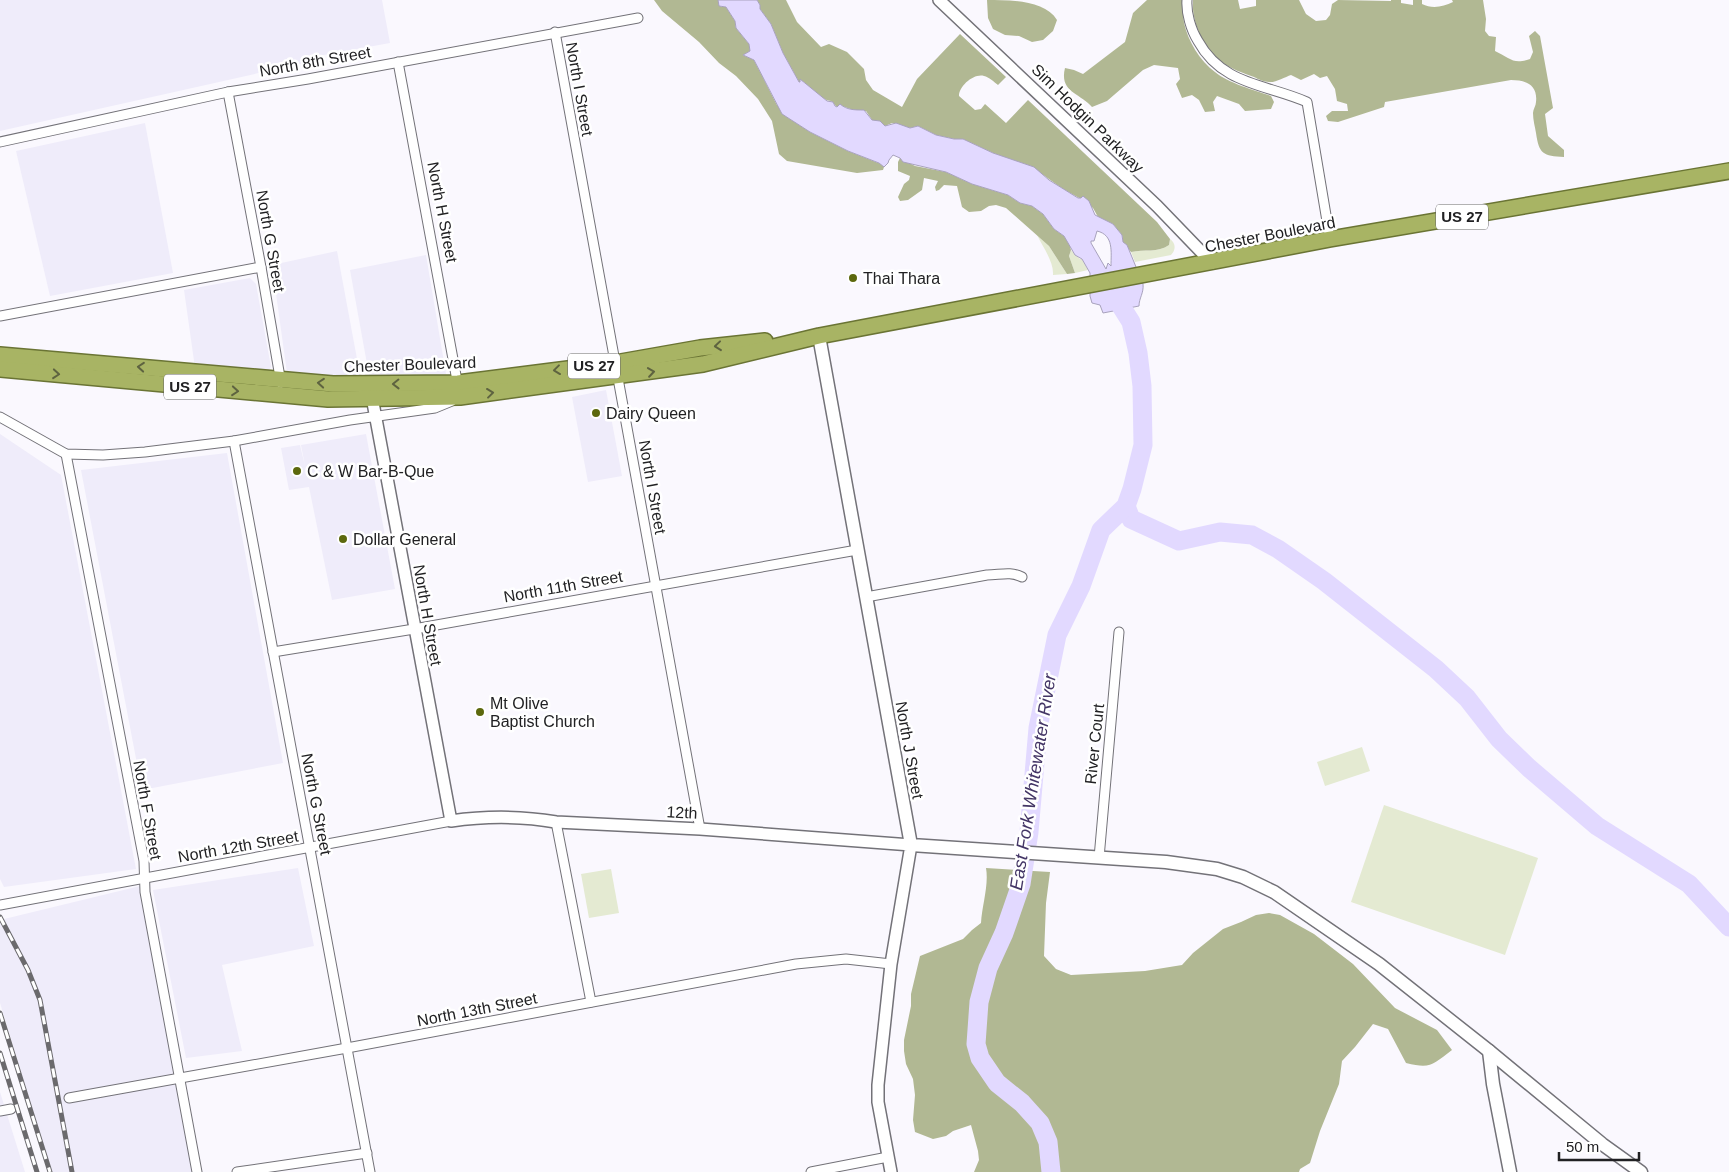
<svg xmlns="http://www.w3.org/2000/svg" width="1729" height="1172" font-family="Helvetica,sans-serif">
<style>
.built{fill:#efecfa}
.green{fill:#e4ead2}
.forest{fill:#b1b893}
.water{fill:#e2d9ff;stroke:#a8a2bd;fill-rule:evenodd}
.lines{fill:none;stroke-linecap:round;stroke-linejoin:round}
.river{stroke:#e2d9ff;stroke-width:19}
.minor-casing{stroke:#737278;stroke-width:11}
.tertiary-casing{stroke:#737278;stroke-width:14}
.secondary-casing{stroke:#737278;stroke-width:15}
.trunk-casing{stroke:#6a7434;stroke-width:18}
.minor{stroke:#fff;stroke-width:9}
.tertiary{stroke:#fff;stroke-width:11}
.secondary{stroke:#fff;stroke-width:12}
.trunk{stroke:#a8b464;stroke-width:15}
.rail-casing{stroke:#6b6a6d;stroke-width:5}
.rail{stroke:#fff;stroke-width:3;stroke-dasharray:9;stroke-linecap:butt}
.oneway{stroke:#5e6340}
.poi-dot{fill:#5c680d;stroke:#fff;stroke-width:2}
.labels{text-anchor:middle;stroke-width:5;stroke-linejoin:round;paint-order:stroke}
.shield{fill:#fff;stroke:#646465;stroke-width:1}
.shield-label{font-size:15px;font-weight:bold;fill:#212123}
.street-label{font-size:16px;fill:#212123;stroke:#fff}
.poi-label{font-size:16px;fill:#212123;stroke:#fff;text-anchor:start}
.water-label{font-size:18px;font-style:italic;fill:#443666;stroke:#fff}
</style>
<rect width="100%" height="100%" fill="#faf8fe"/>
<!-- built -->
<g class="built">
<polygon points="0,0 382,0 390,43 307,58 308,62 0,131"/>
<polygon points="145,123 173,273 50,296 16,151"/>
<polygon points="337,251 360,375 293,376 287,373 272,265"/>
<polygon points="426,255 446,374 438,375 369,375 350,270"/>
<polygon points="250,278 256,284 271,367 268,372 195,368 184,290"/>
<polygon points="606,390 622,476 588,482 572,397"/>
<polygon points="0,434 61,475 136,869 4,887 0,879"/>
<polygon points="366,434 395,589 332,600 309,487 289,490 281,448 300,445 305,466 301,445"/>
<polygon points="227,453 283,763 142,790 81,470"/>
<polygon points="298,868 314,946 222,965 242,1051 186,1058 153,890"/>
<polygon points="140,886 195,1172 52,1172 0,1003 0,920"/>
<polygon points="0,1092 25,1172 0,1172"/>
</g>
<!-- green -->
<g class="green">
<path d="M1037,235L1049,246L1067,274L1053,275C1054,262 1043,247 1037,235Z"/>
<path d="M1170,239C1176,243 1176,250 1171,255L1135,262L1131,252C1144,249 1158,253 1169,245Z"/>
<polygon points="1071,250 1080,259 1082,259 1088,270 1075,273 1069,256"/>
<polygon points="1362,747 1370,771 1325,786 1317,762"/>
<polygon points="1384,805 1538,858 1505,955 1351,902"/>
<polygon points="611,869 619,913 589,918 581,874"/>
</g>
<!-- forest -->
<g class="forest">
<polygon points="654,0 718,0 721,7 726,7 735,21 736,28 749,44 751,51 743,55 754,60 777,105 787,117 810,132 848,151 881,164 884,167 883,170 857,173 787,161 779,154 772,121 758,99 736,76 719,63 699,42 662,11"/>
<path d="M757,0H786L797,22L821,47L829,44L847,52L864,69L866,80L873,90L902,107L917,79L960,34L1006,77L998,85C994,82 989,77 984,76C974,73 959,86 959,96L975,110L981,109L985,104L1006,123L1028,100L1157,222L1170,239L1169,245C1158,253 1144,249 1131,252L1123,242L1122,235L1113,224L1098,217L1093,208L1081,199L1063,189L1032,167L993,153L963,139H954L936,135L918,126L910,128L892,123L885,126L872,120L866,111H856L842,106L837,107L831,101C821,100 811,89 804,82H799L783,53L771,24L760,9V5Z"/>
<path d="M987,0C1010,0 1045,0 1057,20L1053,31L1043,40L1032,42L1019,36L1005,35L993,29L988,18Z"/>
<path d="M1147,0H1182C1183,7 1183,16 1184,23C1188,41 1200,61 1215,72C1228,83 1254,90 1271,96L1274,102L1271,109L1245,111L1239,104L1217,96L1213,102L1215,111L1205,112L1199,100L1192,95L1182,98L1176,84L1180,79L1178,68L1154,65L1143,70L1107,101L1092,107C1080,93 1059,92 1065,68L1074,70L1083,74L1125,42L1133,13Z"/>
<path d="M1193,0H1238L1240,9L1256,6V0H1299L1306,14L1316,21L1326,20L1330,15L1332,4L1338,0L1391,1V0H1401V3L1413,5V0H1422V4C1432,9 1443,7 1453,2L1452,0H1483L1486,19L1485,31L1489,36L1496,37L1495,51C1510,58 1513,65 1530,59L1533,52L1529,36L1535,31L1540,36L1553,108L1545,114L1548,136L1564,150V157C1543,156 1539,154 1536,133C1535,127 1533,120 1533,113C1533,109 1536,106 1536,102C1538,85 1526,80 1511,80L1385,102L1384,107L1338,122L1328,121L1326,116L1332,111H1348L1347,104L1337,101L1335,89L1327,76L1320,78L1314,74L1301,80L1291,75C1285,77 1275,83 1269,82C1264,82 1258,79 1254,77C1243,73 1231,69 1222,62C1204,49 1191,22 1193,0Z"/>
<polygon points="900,158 915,166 946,172 972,184 1008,195 1020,203 1032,206 1043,214 1054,229 1064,236 1069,243 1071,250 1069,256 1075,273 1067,274 1049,246 1006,208 996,205 989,206 981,211 969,212 962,207 957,186 944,185 939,190 936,191 935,187 938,181 924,178 922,190 908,200 900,201 898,197 904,184 909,180 910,176 898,171 898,162"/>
<path d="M986,868L1050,872L1046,903L1044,956L1056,969L1071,975L1145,971L1182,965L1193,953L1223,929L1241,922L1256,915L1269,913L1280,915L1314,934L1353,964L1395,1008L1437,1030L1452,1050C1432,1065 1431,1069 1406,1063L1388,1029L1373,1024L1355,1047L1342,1061L1339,1084L1320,1131L1310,1163L1300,1169L1299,1172H974L979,1160L978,1151L971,1125L953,1131L946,1136L933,1139L915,1132L913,1120L915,1095L913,1079L906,1064L904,1051V1040L911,1006V994L920,956L963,939L972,930L981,923C982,905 989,885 986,868Z"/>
</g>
<!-- water -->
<path class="water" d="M718,0H757L760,5V9L771,24L783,53L799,82H800V79L827,101L833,102L835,106L837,107L840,104C847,110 854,110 864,110L872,120L880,121L885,126L896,123L910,128L918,126L936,135L954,139H963L993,153L1034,167L1049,180L1078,198H1081L1083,196L1089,201L1095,215L1113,224L1122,235L1123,242L1127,245L1143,284C1144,293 1139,298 1139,306L1103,313L1100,305L1092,303L1090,296V273L1082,259L1075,255L1064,236L1054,229L1043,214L1032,206L1020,203L1008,195L972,184L946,172L903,162L900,158L893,155L889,160L888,163L884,167L879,163L848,151L810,132L782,114L754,60L743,55L750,51L749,44L736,28L735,21L726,7L719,6ZM1097,231C1114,235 1111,252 1111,266L1108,263L1106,269L1091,243V241H1094Z"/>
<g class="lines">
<!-- river -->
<g class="river">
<polyline points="1126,506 1131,519 1179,541 1220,532 1252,535 1278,549 1324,581 1436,669 1467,698 1499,739 1529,768 1597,826 1689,884 1729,927"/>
<polyline points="1051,1172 1048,1142 1040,1123 1022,1103 997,1083 980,1058 976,1044 979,1002 988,968 1004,933 1021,884 1029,832 1038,728 1057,635 1081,586 1101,530 1126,506 1132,489 1143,445 1142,386 1138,353 1131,322 1109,287"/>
</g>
<!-- minor casing -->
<g class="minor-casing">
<g id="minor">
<path d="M1187,0C1186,13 1191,30 1198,41C1222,85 1266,84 1307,102L1330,239"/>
<polyline points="555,32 700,829"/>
<polyline points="398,62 458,386"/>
<polyline points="228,92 261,267 281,383"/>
<polyline points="0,142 228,92 308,79 638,18"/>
<polyline points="0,316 261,267"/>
<polyline points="0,417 66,454 103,455 145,452 234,441 350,420 435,408 452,401"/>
<polyline points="234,441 370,1172"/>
<polyline points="66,454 144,861 145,892 197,1172"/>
<path d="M866,597L987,575C1000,575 1010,571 1022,577"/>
<polyline points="273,652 414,629 857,550"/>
<polyline points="556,822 591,1002"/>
<polyline points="1099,858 1119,632"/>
<polyline points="0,905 451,821"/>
<polyline points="69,1098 347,1048 796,964 846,959 891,964"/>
<polyline points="0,1111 11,1109"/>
<polyline points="237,1172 367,1153"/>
<polyline points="811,1172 888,1157"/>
</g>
</g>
<!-- tertiary casing -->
<g class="tertiary-casing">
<g id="tertiary">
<polyline points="939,0 1157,206 1212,263"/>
<path d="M371,392L451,821C486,816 521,816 556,822L700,829L911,845L891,964L878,1085V1102L891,1172"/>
</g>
</g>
<!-- secondary casing -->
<g class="secondary-casing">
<g id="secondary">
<polyline points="819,336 911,845 1166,862 1217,869 1243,877 1274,892 1379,964 1489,1051 1602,1144 1641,1172"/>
<polyline points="1489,1051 1493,1084 1510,1172"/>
</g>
</g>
<!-- trunk casing -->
<g class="trunk-casing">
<g id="trunk">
<polyline points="0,355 333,384 458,383 615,363 700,348 765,341"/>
<polyline points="0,369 328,399 460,397 703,364 819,336 1330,239 1729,171"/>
</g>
</g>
<!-- minor -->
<use href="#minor" class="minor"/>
<!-- tertiary -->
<use href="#tertiary" class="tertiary"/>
<!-- secondary -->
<use href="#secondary" class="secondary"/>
<!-- trunk -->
<use href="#trunk" class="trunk"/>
<!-- rail casing -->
<g class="rail-casing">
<g id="rail">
<polyline points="0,917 28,970 40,1000 72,1172"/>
<polyline points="0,1013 50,1172"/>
<polyline points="0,1053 37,1172"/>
</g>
</g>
<!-- rail -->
<use href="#rail" class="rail"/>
</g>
<!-- one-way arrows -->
<defs><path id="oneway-chevron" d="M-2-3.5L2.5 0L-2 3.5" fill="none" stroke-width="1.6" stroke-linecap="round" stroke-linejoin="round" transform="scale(1.25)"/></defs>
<g class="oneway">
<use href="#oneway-chevron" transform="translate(718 346) rotate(174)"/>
<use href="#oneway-chevron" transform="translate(141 367) rotate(-175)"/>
<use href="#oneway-chevron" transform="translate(557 370) rotate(173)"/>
<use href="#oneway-chevron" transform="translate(651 372) rotate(-8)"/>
<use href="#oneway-chevron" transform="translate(56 374) rotate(5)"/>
<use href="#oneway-chevron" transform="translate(321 383) rotate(-175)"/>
<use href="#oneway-chevron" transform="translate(396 384) rotate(179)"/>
<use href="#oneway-chevron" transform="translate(235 391) rotate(5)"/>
<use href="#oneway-chevron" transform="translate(490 393) rotate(-7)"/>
</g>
<!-- markers -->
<g class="poi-dot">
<circle cx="853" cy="278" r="5"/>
<circle cx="596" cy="413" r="5"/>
<circle cx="297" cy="471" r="5"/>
<circle cx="343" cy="539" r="5"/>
<circle cx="480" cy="712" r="5"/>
</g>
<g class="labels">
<!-- shield labels -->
<g class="shield">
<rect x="1436" y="204.5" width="52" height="25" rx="4"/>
<rect x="568" y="353.5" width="52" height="25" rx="4"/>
<rect x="164" y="374.5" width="52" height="25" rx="4"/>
</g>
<g class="shield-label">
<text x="1462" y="222">US 27</text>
<text x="594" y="371">US 27</text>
<text x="190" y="392">US 27</text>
</g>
<!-- street labels -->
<g class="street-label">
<text transform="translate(315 61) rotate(-10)" y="6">North 8th Street</text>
<text transform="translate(580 89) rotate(80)" y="6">North I Street</text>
<text transform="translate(1088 118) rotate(44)" y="6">Sim Hodgin Parkway</text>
<text transform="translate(443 212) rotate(79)" y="6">North H Street</text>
<text transform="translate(1270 234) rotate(-11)" y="6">Chester Boulevard</text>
<text transform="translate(271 241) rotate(80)" y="6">North G Street</text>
<text transform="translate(410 364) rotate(-2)" y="6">Chester Boulevard</text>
<text transform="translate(653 487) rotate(80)" y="6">North I Street</text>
<text transform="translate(563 586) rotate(-10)" y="6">North 11th Street</text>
<text transform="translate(428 615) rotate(80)" y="6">North H Street</text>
<text transform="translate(1094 744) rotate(-84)" y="6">River Court</text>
<text transform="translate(910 750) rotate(80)" y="6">North J Street</text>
<text transform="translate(317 804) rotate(79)" y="6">North G Street</text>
<text transform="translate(148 810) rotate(80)" y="6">North F Street</text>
<text transform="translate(682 812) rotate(3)" y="6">12th</text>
<text transform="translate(238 846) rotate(-10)" y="6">North 12th Street</text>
<text transform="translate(477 1009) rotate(-11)" y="6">North 13th Street</text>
</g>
<!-- poi labels -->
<g class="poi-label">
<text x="863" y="284">Thai Thara</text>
<text x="606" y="419">Dairy Queen</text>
<text x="307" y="477">C &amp; W Bar-B-Que</text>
<text x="353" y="545">Dollar General</text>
<text x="490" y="709">Mt Olive<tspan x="490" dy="18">Baptist Church</tspan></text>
</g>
<!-- water labels -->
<g class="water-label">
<text transform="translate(1033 782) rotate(-81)" y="6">East Fork Whitewater River</text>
</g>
</g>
<!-- scale -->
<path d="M1559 1152v8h80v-8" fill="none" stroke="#212123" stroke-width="2.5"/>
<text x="1566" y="1152" font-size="15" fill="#212123" stroke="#ffffff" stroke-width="4" paint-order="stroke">50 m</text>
</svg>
